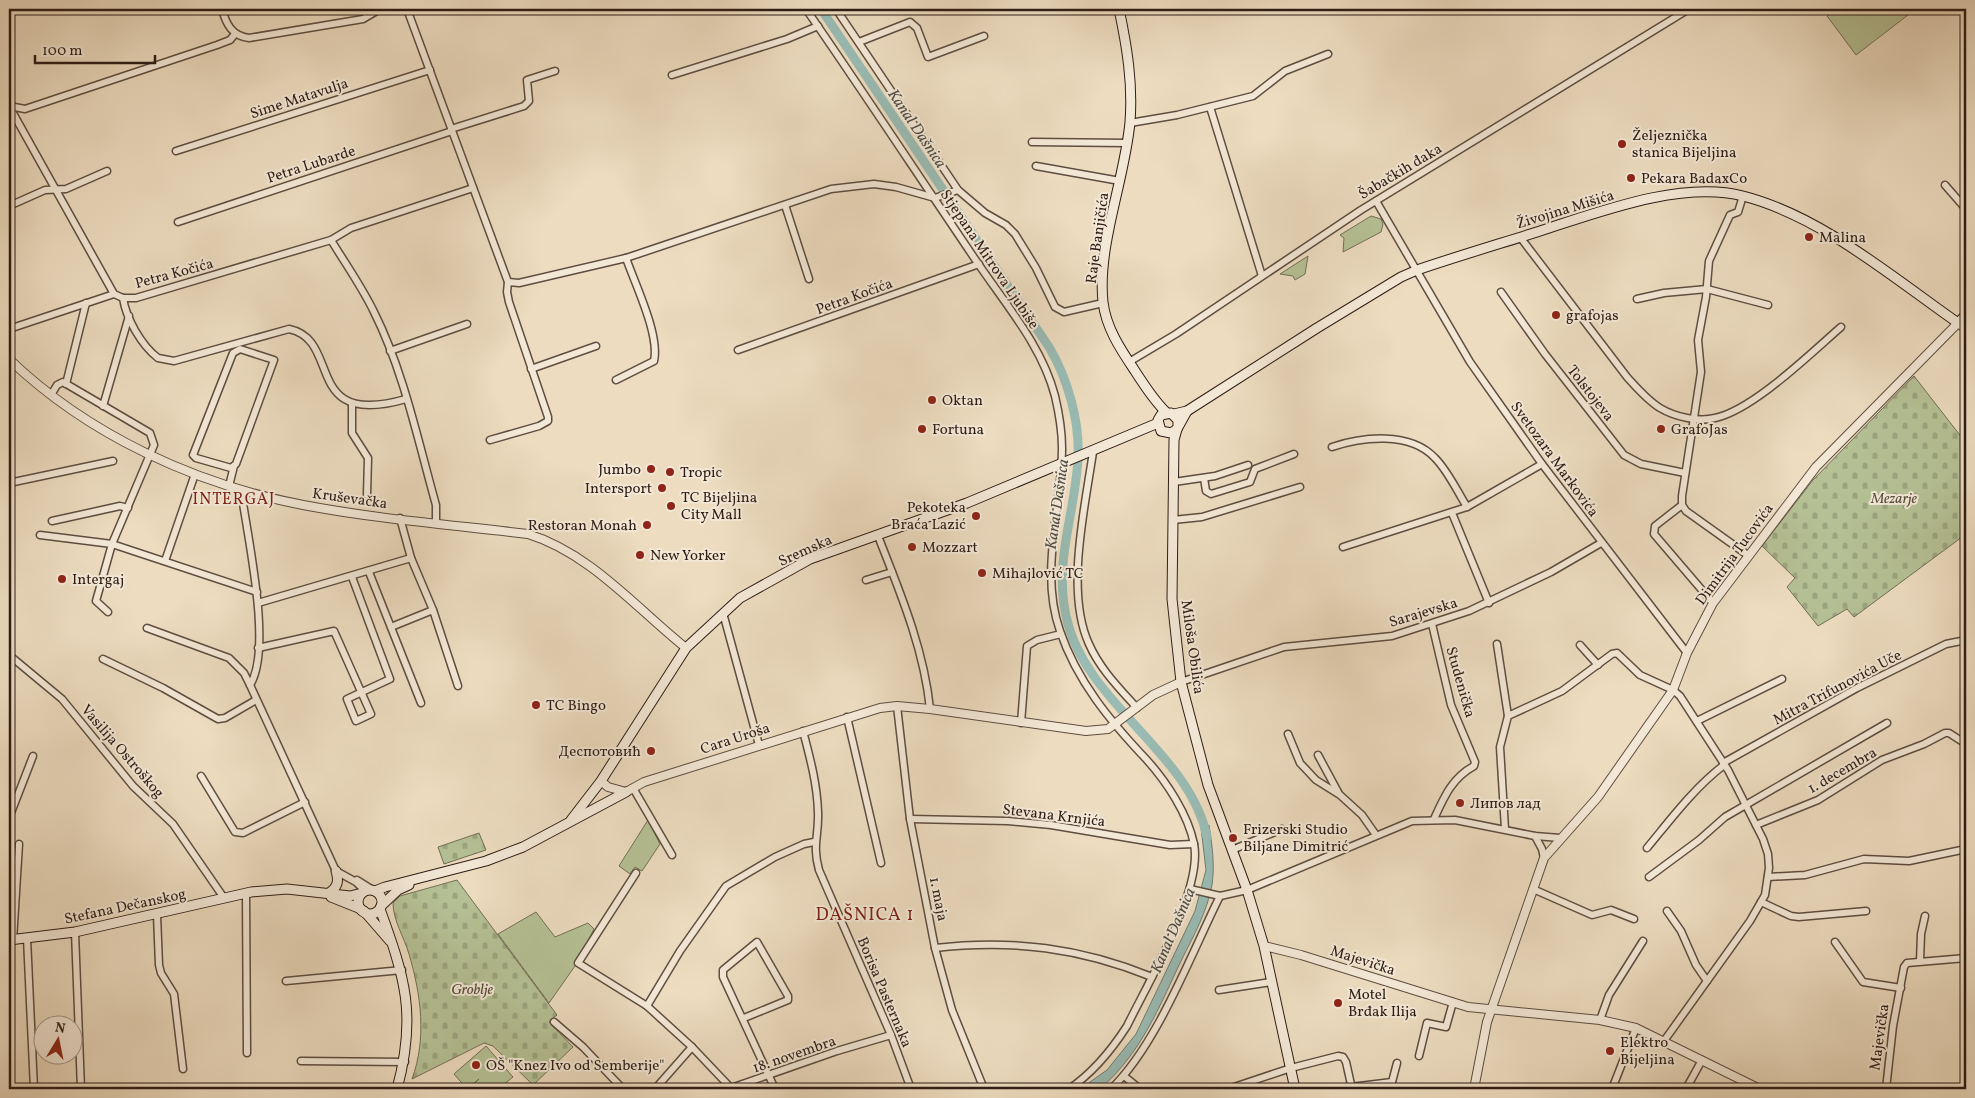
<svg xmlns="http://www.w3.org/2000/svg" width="1975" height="1098" font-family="Vollkorn,serif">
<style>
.grass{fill:#b5c195;stroke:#726f56}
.cemetery{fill:url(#cemetery-stones);stroke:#726f56}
.water{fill:#99bbb3;stroke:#6e7c74}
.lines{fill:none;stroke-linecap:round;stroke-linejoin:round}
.canal{stroke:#99bbb3;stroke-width:9}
.minor-casing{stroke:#5e4d40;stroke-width:9}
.tertiary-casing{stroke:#5e4d40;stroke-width:10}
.secondary-casing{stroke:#2e1d16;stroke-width:11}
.minor{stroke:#f3e8d6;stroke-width:6}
.tertiary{stroke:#f3e8d6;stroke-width:8}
.secondary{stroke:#f3e8d6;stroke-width:9}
.poi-dot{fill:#8f2418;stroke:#f3e8d6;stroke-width:2}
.labels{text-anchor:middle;stroke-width:4;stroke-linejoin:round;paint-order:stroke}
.street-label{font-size:15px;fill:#2e1d16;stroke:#f3e8d6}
.poi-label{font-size:15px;fill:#2e1d16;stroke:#f3e8d6;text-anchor:start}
.park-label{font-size:15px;font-style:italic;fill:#564e3c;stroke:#f3e8d6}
.water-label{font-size:16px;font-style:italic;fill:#4e4c45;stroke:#f3e8d6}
.neighbourhood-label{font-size:16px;letter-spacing:1px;fill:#7a1f14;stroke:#f3e8d6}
.quarter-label{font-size:18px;letter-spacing:1px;fill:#7a1f14;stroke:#f3e8d6}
</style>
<defs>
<pattern id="cemetery-stones" width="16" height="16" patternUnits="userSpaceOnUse" patternTransform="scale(1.25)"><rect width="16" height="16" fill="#b5c195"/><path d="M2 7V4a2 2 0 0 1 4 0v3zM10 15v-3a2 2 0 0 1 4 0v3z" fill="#9ca580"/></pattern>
</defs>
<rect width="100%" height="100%" fill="#eddcc0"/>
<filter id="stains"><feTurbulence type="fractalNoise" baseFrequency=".004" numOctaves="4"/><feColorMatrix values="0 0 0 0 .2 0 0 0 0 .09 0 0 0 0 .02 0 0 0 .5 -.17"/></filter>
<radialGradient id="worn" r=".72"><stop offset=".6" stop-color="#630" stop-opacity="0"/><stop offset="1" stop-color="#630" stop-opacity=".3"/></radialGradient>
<!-- grass -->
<g class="grass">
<polygon points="1838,9 1908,9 1908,15 1856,55 1827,16"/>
<polygon points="1371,216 1381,219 1383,224 1381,232 1343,252 1344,238 1340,235"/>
<polygon points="1308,256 1305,274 1295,280 1293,276 1280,274"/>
<polygon points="648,820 660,844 642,871 635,867 630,874 619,866"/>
<polygon points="536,912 555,937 588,923 594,929 575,966 549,1003 498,934"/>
<polygon points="486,1046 513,1077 498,1089 468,1089 479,1079 467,1089 454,1074"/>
</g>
<!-- cemetery -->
<g class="cemetery">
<polygon points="1914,376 1966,443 1966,529 1962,537 1854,617 1847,609 1818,626 1787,587 1795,578 1762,546 1813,480"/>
<polygon points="479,833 486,850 444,864 438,847"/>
<path d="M457,880L557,1015L549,1022L573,1047L533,1085L493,1046L484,1043L412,1079C427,1038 421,995 409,954C404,937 393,920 393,903L400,896Z"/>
</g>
<!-- water -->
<path class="water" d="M1209,825C1212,844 1215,865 1212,885C1207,912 1194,935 1182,959C1158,1009 1142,1052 1100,1089H1080L1107,1070L1136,1034L1195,911L1206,870L1201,828Z"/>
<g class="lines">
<!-- canal -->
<path class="canal" d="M821,9L1049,347C1068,379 1080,422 1078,459C1075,514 1054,560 1066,616C1084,703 1190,752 1207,837"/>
<!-- minor casing -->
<g class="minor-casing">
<g id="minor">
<path d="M222,9C226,24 232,36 249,38L363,19L380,9"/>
<polyline points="407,9 508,282 507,292 509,302 548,417 548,421 539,426 490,440"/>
<path d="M806,9C864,93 920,178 977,262C1006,305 1042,346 1055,396C1059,413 1062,431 1062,448C1062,508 1039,571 1060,631C1077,681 1110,721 1146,759C1166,781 1188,814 1194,844C1203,890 1148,983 1127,1026C1111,1051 1094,1072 1069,1089"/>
<polyline points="836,9 958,190 985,213 1006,225 1015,234 1036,268 1055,307 1064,312 1103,303"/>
<polyline points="859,42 910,22 917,28 928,57 984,36"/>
<polyline points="672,75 787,39 818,26"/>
<polyline points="9,106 114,294 123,298 136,298 331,240 351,228 473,188"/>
<polyline points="9,106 25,109 217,45 230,40 235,34"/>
<polyline points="1210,107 1262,276"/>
<polyline points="1130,123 1177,115 1253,96 1285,71 1328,54"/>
<polyline points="451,129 524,106 529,101 527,80 555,71"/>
<polyline points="1032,142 1127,143"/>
<polyline points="176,151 430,70"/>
<polyline points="1036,166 1120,181"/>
<polyline points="1945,185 1966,209"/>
<polyline points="1743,196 1738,212 1730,215 1709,261 1706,297 1698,340 1701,372 1682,496 1682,505 1686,511 1749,556"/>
<polyline points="1376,201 1470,362 1542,464 1687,653"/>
<polyline points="785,205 809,279"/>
<polyline points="9,206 45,190 66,189 107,171"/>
<polyline points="178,222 452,131"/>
<path d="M1520,237L1627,377C1637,388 1647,400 1660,408C1675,417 1698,422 1715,418C1753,410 1811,353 1841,327"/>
<path d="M331,240C345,263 362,287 374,312C404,372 418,441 436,505V523"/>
<polyline points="508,282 519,283 626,258 831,189 874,184 896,187 935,198 958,190"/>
<polyline points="1501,292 1545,354 1624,455 1641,464 1685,473"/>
<path d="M123,298C126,318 141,345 158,358L174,361L289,329C343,340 301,429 406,399"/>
<polyline points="1637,299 1664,293 1707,289 1768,305"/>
<polyline points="9,329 114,294"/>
<polygon points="240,349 274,360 236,464 231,468 196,458 193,455 233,353"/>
<polyline points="738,350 979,264"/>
<polyline points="390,351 467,324"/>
<polyline points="1129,362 1176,334 1361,210 1689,9"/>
<polyline points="531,369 596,346"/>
<path d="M616,380L654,361C660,335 635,284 626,258"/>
<polyline points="66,384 86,303"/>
<polyline points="352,404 352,433 368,458 367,495"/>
<polyline points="103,406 129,316"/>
<path d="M1332,447C1362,437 1410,431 1435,458C1448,471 1457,491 1467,507"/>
<path d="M1093,452C1085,507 1065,592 1089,644C1100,669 1119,688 1137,708"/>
<polyline points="1204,478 1206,491 1211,494 1250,482 1255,469 1294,454"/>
<polyline points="1174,482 1215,476 1248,465"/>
<polyline points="9,483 113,461"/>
<polyline points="229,486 234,466"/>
<path d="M241,490C247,535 273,649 250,685L336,871L356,882L365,891"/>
<polyline points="1682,505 1655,526 1654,534 1713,603"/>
<polyline points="1452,513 1489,603"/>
<polyline points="1173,520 1202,517 1300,487"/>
<polyline points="52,521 120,506 128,508"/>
<polyline points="40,535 112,544 154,445 150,433 63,382 57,385 51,395"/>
<path d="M878,536C900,592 924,649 930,709"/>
<polyline points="1343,547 1467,507 1542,464"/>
<polyline points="411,558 433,610 458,686"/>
<polyline points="165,561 195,474"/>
<polyline points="369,572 421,703"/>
<polyline points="866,580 892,572"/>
<polyline points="258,603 411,558 400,518"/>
<polyline points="108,612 96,601 112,544 257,592"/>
<polyline points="723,613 759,745"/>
<path d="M1432,624L1451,705L1475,762L1474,766C1452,778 1444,797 1434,819"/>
<polyline points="391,627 433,610"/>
<polyline points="147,628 229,658 244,673 250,685"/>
<polyline points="1497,644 1508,716"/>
<polyline points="1580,645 1598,665"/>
<polyline points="258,648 334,631 371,714 356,721 347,699 390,679 352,577"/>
<polyline points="9,655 62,699 133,786 173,824 224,898"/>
<polyline points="103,659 163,688 218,719 225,718 256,700"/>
<polyline points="1181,682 1284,647 1392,636 1469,611 1551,572 1601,543"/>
<polyline points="897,706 910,819 935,948 952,1010 984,1089"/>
<polyline points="847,717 881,863"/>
<polyline points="1697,721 1782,679"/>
<polyline points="1021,723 1027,646 1037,640 1061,634"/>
<path d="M803,731C810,758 817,783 818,812C819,836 812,845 819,870L891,1035L911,1089"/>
<polyline points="1288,734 1300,763 1316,780 1340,795 1362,815 1376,835"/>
<polyline points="1318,755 1339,794"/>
<polyline points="1723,763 1857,688 1946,644 1966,640"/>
<polyline points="201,776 235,832 243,833 305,802"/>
<polyline points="633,788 672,855"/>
<polyline points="9,818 33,756"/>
<polyline points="910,819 1008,821 1051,825 1170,845 1194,844"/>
<polyline points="1756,825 1818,800 1882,760 1924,744 1945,733 1949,733 1966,744"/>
<polyline points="1505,829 1500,747 1508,716 1562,691 1612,654 1617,653 1640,675 1673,690 1680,696 1728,770 1763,839 1768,854 1769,868 1765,895 1750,921 1664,1041"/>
<polyline points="1535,836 1542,849 1544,858"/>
<polyline points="814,842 804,844 775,857 726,886 680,951 647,1006 692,1047 731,1088 837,1051 891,1035"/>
<path d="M1647,848C1671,819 1694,788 1724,765"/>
<polyline points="1232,850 1282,829"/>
<polyline points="636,873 578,963 647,1006"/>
<polyline points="1649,877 1699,840 1725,817 1887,723"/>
<polyline points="1768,877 1805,875 1864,859 1909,861 1966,849"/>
<polyline points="357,880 373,890"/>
<polyline points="1190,889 1220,896 1247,890 1412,821 1455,820 1535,836 1560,838"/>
<polyline points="1533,889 1592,915 1611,910 1634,919"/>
<polyline points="246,893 247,1053"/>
<polyline points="1761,902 1791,916 1799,917 1866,911"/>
<polyline points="1667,911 1681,931 1696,965 1707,981"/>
<polyline points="157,915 159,965 161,973 174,994 183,1069"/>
<polyline points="75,932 81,1089"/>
<polyline points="27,938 34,1089"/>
<polyline points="13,940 19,844"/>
<polyline points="1835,942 1863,982 1901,988"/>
<path d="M935,948C1012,939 1081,948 1152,977"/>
<polyline points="1920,961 1921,934 1925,916"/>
<polyline points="286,981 402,970"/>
<polyline points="1219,990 1271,982"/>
<polyline points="744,1018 788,1000 788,996 757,942 723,970 723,977 775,1089"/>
<polyline points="1600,1020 1609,995 1643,941"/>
<polyline points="554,1022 583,1047 623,1089"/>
<polyline points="1419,1056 1427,1023 1446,1027 1453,1002"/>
<polyline points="301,1061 405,1062"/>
<polyline points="1124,1076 1140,1089"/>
<polyline points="1351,1087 1392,1082 1397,1063"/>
<polyline points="655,1089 692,1047"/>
<path d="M1111,1089C1157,1045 1191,954 1220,896"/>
<polyline points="1175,1089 1177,1089"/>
<polyline points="1228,1089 1291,1068 1338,1056 1343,1057 1346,1062 1352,1089"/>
<polyline points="1612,1089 1636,1028"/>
<polyline points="1686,1089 1702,1060"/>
<polyline points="1886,1089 1893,1026 1904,967 1907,963 1966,958"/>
</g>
</g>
<!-- tertiary casing -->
<g class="tertiary-casing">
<g id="tertiary">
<path d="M9,359C88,435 195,484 303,505C377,519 453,525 528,534C590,553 636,608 686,648"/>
<polyline points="601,781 608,787 626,792 644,782 880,708 897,706 930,709 1086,731 1108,729 1153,695 1181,682"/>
<polyline points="1264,946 1301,955 1468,1007 1600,1020 1636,1028 1760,1089"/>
<polyline points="1474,1089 1487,1022 1544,858 1598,797 1673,690 1687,653 1713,603 1816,467 1958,323 1966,329"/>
</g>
</g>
<!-- secondary casing -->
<g class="secondary-casing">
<g id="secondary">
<path d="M1119,9C1127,47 1133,83 1130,122C1125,179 1097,246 1103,302C1106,328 1121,350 1135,371C1145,386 1154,401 1167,413"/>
<path d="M1174,414L1187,411L1317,328L1401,277L1417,270C1458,256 1499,244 1540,231C1599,212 1682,180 1743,196C1821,216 1892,277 1958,323L1966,315"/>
<polyline points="1178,426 1178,420 1171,413 1161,415 1158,420 1161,431 1171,433 1177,429 1187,411"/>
<polyline points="1177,429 1174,440 1172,599 1181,682 1208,785 1247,890 1264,946 1295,1089"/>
<polyline points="571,820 601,781 686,648 740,598 810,559 967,503 1158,423"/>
<circle cx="370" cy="902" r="12"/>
<polyline points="375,891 385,887 486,861 523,847 626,792"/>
<path d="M329,893C338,887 339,881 336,871"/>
<polyline points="331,897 361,909"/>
<polyline points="381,906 398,890 409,885"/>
<path d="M380,909C405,978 417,1015 397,1089"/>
<polyline points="364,911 390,941"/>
<polyline points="9,940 75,932 251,892 287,889 350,896 362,893"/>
</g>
</g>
<!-- minor -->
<use href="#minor" class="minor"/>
<!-- tertiary -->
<use href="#tertiary" class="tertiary"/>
<!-- secondary -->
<use href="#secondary" class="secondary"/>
</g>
<!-- markers -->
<g class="poi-dot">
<circle cx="1622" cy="144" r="5"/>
<circle cx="1631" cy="178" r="5"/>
<circle cx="1809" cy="237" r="5"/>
<circle cx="1556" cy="315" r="5"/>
<circle cx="932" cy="400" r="5"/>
<circle cx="922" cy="429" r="5"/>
<circle cx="1661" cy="429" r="5"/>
<circle cx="651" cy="469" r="5"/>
<circle cx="670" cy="472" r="5"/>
<circle cx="662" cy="488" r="5"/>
<circle cx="671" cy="506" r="5"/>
<circle cx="976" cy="516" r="5"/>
<circle cx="647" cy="525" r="5"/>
<circle cx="912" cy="547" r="5"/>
<circle cx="640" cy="555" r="5"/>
<circle cx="982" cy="573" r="5"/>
<circle cx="62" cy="579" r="5"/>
<circle cx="536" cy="705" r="5"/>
<circle cx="651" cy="751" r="5"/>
<circle cx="1460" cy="803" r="5"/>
<circle cx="1233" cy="838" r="5"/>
<circle cx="1338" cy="1003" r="5"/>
<circle cx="1610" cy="1051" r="5"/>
<circle cx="476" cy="1065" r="5"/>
</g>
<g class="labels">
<!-- street labels -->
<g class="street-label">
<text transform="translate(299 98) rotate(-18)" y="5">Sime Matavulja</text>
<text transform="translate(311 164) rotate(-18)" y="5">Petra Lubarde</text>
<text transform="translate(1400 171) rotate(-31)" y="5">Šabačkih đaka</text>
<text transform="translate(1565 209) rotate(-17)" y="5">Živojina Mišića</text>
<text transform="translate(1097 238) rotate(-82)" y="5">Raje Banjičića</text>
<text transform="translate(990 259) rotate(56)" y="5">Stjepana Mitrova Ljubiše</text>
<text transform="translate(174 273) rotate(-15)" y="5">Petra Kočića</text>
<text transform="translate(854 296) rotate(-20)" y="5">Petra Kočića</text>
<text transform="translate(1591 393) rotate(52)" y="5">Tolstojeva</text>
<text transform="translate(1555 459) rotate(54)" y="5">Svetozara Markovića</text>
<text transform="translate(350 498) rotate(8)" y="5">Kruševačka</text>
<text transform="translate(805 550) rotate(-24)" y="5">Sremska</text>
<text transform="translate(1734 554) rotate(-54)" y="5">Dimitrija Tucovića</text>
<text transform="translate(1423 612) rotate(-17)" y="5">Sarajevska</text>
<text transform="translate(1193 647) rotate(82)" y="5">Miloša Obilića</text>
<text transform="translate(1461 682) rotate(74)" y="5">Studenička</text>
<text transform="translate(1837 687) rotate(-28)" y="5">Mitra Trifunovića Uče</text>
<text transform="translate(735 738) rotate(-18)" y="5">Cara Uroša</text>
<text transform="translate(123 751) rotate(49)" y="5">Vasilija Ostroškog</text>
<text transform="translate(1842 770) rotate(-30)" y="5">1. decembra</text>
<text transform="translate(1054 815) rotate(7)" y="5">Stevana Krnjića</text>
<text transform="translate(939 899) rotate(79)" y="5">1. maja</text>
<text transform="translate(125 906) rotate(-12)" y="5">Stefana Dečanskog</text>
<text transform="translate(1363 960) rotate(18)" y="5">Majevička</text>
<text transform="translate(885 992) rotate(67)" y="5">Borisa Pasternaka</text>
<text transform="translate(1879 1037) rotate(-82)" y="5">Majevička</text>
<text transform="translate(794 1054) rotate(-19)" y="5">18. novembra</text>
</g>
<!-- poi labels -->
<g class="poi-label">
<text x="1632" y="140">Željeznička<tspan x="1632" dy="17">stanica Bijeljina</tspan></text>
<text x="1641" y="183">Pekara BadaxCo</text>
<text x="1819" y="242">Malina</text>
<text x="1566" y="320">grafojas</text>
<text x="942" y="405">Oktan</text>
<text x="932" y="434">Fortuna</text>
<text x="1671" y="434">GrafoJas</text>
<text x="641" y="474" text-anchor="end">Jumbo</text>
<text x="680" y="477">Tropic</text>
<text x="652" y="493" text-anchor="end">Intersport</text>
<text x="681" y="502">TC Bijeljina<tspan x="681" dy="17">City Mall</tspan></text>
<text x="966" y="512" text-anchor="end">Pekoteka<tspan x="966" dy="17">Braća Lazić</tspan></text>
<text x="637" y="530" text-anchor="end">Restoran Monah</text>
<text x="922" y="552">Mozzart</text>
<text x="650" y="560">New Yorker</text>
<text x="992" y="578">Mihajlović TC</text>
<text x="72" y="584">Intergaj</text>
<text x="546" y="710">TC Bingo</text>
<text x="641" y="756" text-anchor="end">Деспотовић</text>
<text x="1470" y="808">Липов лад</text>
<text x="1243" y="834">Frizerski Studio<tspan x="1243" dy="17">Biljane Dimitrić</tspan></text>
<text x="1348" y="999">Motel<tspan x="1348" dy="17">Brđak Ilija</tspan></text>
<text x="1620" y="1047">Elektro<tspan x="1620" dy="17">Bijeljina</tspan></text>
<text x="486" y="1070">OŠ "Knez Ivo od Semberije"</text>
</g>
<!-- park labels -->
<g class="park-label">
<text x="1894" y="503">Mezarje</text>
<text x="472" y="994">Groblje</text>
</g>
<!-- water labels -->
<g class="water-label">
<text transform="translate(918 128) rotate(56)" y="6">Kanal Dašnica</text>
<text transform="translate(1056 504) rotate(-82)" y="6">Kanal Dašnica</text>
<text transform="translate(1172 930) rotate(-67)" y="6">Kanal Dašnica</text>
</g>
<!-- neighbourhood labels -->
<g class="neighbourhood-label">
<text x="234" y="504">INTERGAJ</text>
</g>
<!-- quarter labels -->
<g class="quarter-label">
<text x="865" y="920">DAŠNICA 1</text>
</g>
</g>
<!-- margin -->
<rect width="1975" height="1098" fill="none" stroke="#eddcc0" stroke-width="30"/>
<rect x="10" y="10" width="1955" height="1078" fill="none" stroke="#2e1d16" stroke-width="2.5"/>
<rect x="15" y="15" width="1945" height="1068" fill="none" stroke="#2e1d16"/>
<!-- north arrow -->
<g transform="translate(58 1040) rotate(10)"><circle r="24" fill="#f3e8d6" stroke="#a49789"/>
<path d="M0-4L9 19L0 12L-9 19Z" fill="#8f2418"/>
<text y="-8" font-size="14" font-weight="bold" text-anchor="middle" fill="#2e1d16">N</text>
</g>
<!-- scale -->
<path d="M35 55v8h120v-8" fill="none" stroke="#2e1d16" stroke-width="2.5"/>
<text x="42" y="55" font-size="15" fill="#2e1d16" stroke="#f3e8d6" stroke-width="4" paint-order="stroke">100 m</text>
<rect width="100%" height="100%" filter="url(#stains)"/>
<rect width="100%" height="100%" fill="url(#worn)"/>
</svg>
